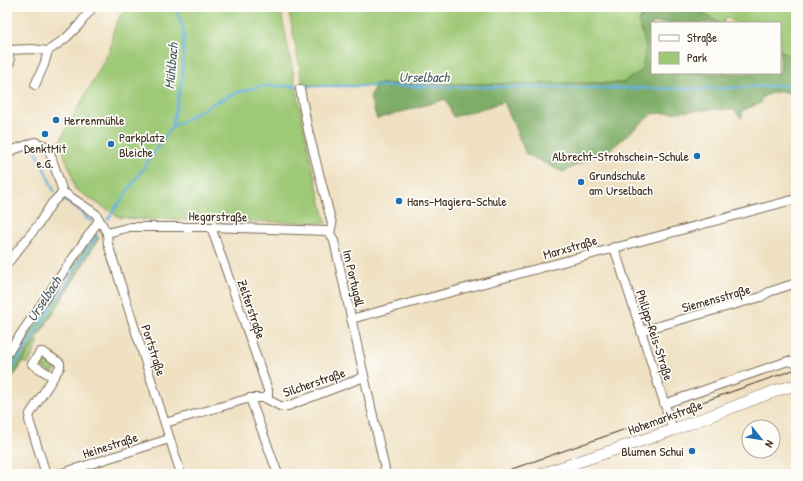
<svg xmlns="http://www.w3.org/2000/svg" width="803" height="481" font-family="'Patrick Hand',sans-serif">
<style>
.green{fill:#9ec976;stroke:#6c7a4a}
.forest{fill:#7ead67;stroke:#5c6c42}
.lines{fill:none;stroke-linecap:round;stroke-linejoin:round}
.stream{stroke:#64b1dd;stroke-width:2.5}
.street-casing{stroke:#7a6a57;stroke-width:10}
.secondary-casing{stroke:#7a6a57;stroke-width:12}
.street{stroke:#fff;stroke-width:8}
.secondary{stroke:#fff;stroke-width:11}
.tram{stroke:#3b2a1e;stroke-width:1}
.poi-dot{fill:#1f6fb2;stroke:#fdfcf7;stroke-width:1.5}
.labels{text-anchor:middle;stroke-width:3.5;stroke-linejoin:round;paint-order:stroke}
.poi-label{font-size:13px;fill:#3b2a1e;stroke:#fdfcf7;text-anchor:start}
.street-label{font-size:13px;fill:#3b2a1e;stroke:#fdfcf7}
.water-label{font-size:14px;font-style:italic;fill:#495961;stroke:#fdfcf7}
</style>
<rect width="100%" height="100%" fill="#fdfcf7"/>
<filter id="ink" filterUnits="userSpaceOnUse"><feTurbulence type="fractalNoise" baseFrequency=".025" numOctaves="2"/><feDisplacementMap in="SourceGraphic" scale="8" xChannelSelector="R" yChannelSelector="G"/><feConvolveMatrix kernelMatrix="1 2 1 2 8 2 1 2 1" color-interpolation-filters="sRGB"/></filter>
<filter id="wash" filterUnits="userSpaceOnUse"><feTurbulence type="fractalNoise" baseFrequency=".012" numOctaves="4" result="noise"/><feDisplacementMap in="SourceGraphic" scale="16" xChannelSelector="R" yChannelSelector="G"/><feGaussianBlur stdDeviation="0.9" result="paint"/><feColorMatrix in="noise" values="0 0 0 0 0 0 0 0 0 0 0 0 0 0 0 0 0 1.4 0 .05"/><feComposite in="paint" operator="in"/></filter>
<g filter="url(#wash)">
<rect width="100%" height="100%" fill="#efe0c1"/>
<!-- green -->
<g class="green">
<polygon points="127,7 280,7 311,162 326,223 135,219 119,217 75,189 71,172 59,142 110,50 113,32 118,19"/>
<polygon points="288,7 645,7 645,11 639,22 646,47 642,71 622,83 375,84 374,86 303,85"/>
<polygon points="692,7 796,7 796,60 780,50 780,23 736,23 726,17 723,23 719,23"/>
<polygon points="36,340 39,341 28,364 23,362"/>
<polygon points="40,355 57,364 53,374 35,363"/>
</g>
<!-- forest -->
<g class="forest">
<path d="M645,7H692L719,23H652V73H780V50L796,60V94C781,91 775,90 761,98V103L743,110L741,118L734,110L716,109L652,114L612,148L563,172L526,154L504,102L453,117L446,99L377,119L370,98L375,84L622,83L642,70L646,47L639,22L645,11Z"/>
<polygon points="95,233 99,238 63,298 26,355 19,369 7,384 7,361 50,299 57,302 76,271 71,268"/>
</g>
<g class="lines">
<!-- stream -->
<g class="stream">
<polyline points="172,126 182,80 184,33 176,7"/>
<polyline points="35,148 54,191"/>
<polyline points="63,199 82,212 85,217 93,222"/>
<polyline points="108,219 172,127 214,103 239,92 262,86 374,86 703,89 796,85"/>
<polyline points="7,374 20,357 97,235"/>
</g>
</g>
</g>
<g filter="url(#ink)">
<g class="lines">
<!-- street casing -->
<g class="street-casing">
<g id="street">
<polyline points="7,48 10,61 7,74"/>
<polyline points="7,50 32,49 48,51"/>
<polyline points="35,85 44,65 48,51 66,38 78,26 93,7"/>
<polyline points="300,89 308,130 332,224 330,233 334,241 386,474"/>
<polyline points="7,155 13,150 35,142 48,147 63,192 96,214 107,233 108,244 181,474"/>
<polyline points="211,227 268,390 268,399"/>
<polyline points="107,233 130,227 211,227 326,231 330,233"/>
<polyline points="614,247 673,430"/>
<polyline points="7,264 38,225 52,203 63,192"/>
<polyline points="351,319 796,199"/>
<polyline points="641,331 761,297 769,292 796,283"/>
<polyline points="7,354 99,220"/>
<polyline points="250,398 278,474"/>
<polyline points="664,404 788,361 796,363"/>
<polyline points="165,423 250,398 265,398 280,406 288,406 364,377"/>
<polyline points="46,474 29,420 30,414 60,367 60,363 43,352 40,352 32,364 53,377"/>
<polyline points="59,474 169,439"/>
</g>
</g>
<!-- secondary casing -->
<g class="secondary-casing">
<polyline id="secondary" points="542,474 673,430 778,390 796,385"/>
</g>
<!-- street -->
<use href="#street" class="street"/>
<!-- secondary -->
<use href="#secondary" class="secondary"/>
<!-- tram -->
<polyline class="tram" points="498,474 796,369"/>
</g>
</g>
<!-- markers -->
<g class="poi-dot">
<circle cx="56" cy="120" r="4"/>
<circle cx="45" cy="134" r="4"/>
<circle cx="111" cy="144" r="4"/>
<circle cx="697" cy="156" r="4"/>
<circle cx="581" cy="182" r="4"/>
<circle cx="399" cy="201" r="4"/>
<circle cx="692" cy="451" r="4"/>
</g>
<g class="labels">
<!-- poi labels -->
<g class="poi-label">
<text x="64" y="125">Herrenmühle</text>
<text x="119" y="142">Parkplatz<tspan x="119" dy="15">Bleiche</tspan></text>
<text x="45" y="153" text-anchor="middle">DenktMit<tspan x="45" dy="15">e.G.</tspan></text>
<text x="689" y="161" text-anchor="end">Albrecht-Strohschein-Schule</text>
<text x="589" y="180">Grundschule<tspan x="589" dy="15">am Urselbach</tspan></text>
<text x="407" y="206">Hans-Magiera-Schule</text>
<text x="684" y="456" text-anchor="end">Blumen Schui</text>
</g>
<!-- street labels -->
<g class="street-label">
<text transform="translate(218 216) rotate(1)" y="5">Hegarstraße</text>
<text transform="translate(570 247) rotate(-16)" y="5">Marxstraße</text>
<text transform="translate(354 278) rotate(77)" y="5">Im Portugall</text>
<text transform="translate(716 298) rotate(-16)" y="5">Siemensstraße</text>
<text transform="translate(252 309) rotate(71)" y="5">Zelterstraße</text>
<text transform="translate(655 335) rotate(72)" y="5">Philipp-Reis-Straße</text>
<text transform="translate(154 350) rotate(72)" y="5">Portstraße</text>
<text transform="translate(314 382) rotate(-19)" y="5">Silcherstraße</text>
<text transform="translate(665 417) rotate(-20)" y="5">Hohemarkstraße</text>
<text transform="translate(110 445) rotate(-18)" y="5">Heinestraße</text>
</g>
<!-- water labels -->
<g class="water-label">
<text transform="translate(171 66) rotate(-85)" y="5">Mühlbach</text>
<text x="424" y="82">Urselbach</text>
<text transform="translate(44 299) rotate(-57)" y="5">Urselbach</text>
</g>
</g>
<!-- margin -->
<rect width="803" height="481" fill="none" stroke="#fdfcf7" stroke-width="24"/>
<!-- legend -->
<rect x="651" y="22" width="130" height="52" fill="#fdfcf7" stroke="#afa8a0"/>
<rect x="659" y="35" width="20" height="6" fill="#ffffff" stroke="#afa8a0"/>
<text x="687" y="42" font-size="12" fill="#3b2a1e">Straße</text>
<rect x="659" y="52" width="20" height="12" fill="#9ec976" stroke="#afa8a0"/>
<text x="687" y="62" font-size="12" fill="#3b2a1e">Park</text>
<!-- north arrow -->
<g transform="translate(761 439) rotate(120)"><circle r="19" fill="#fdfcf7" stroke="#afa8a0"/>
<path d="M0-3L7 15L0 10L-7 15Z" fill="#1f6fb2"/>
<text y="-6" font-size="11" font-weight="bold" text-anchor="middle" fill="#3b2a1e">N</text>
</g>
</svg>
